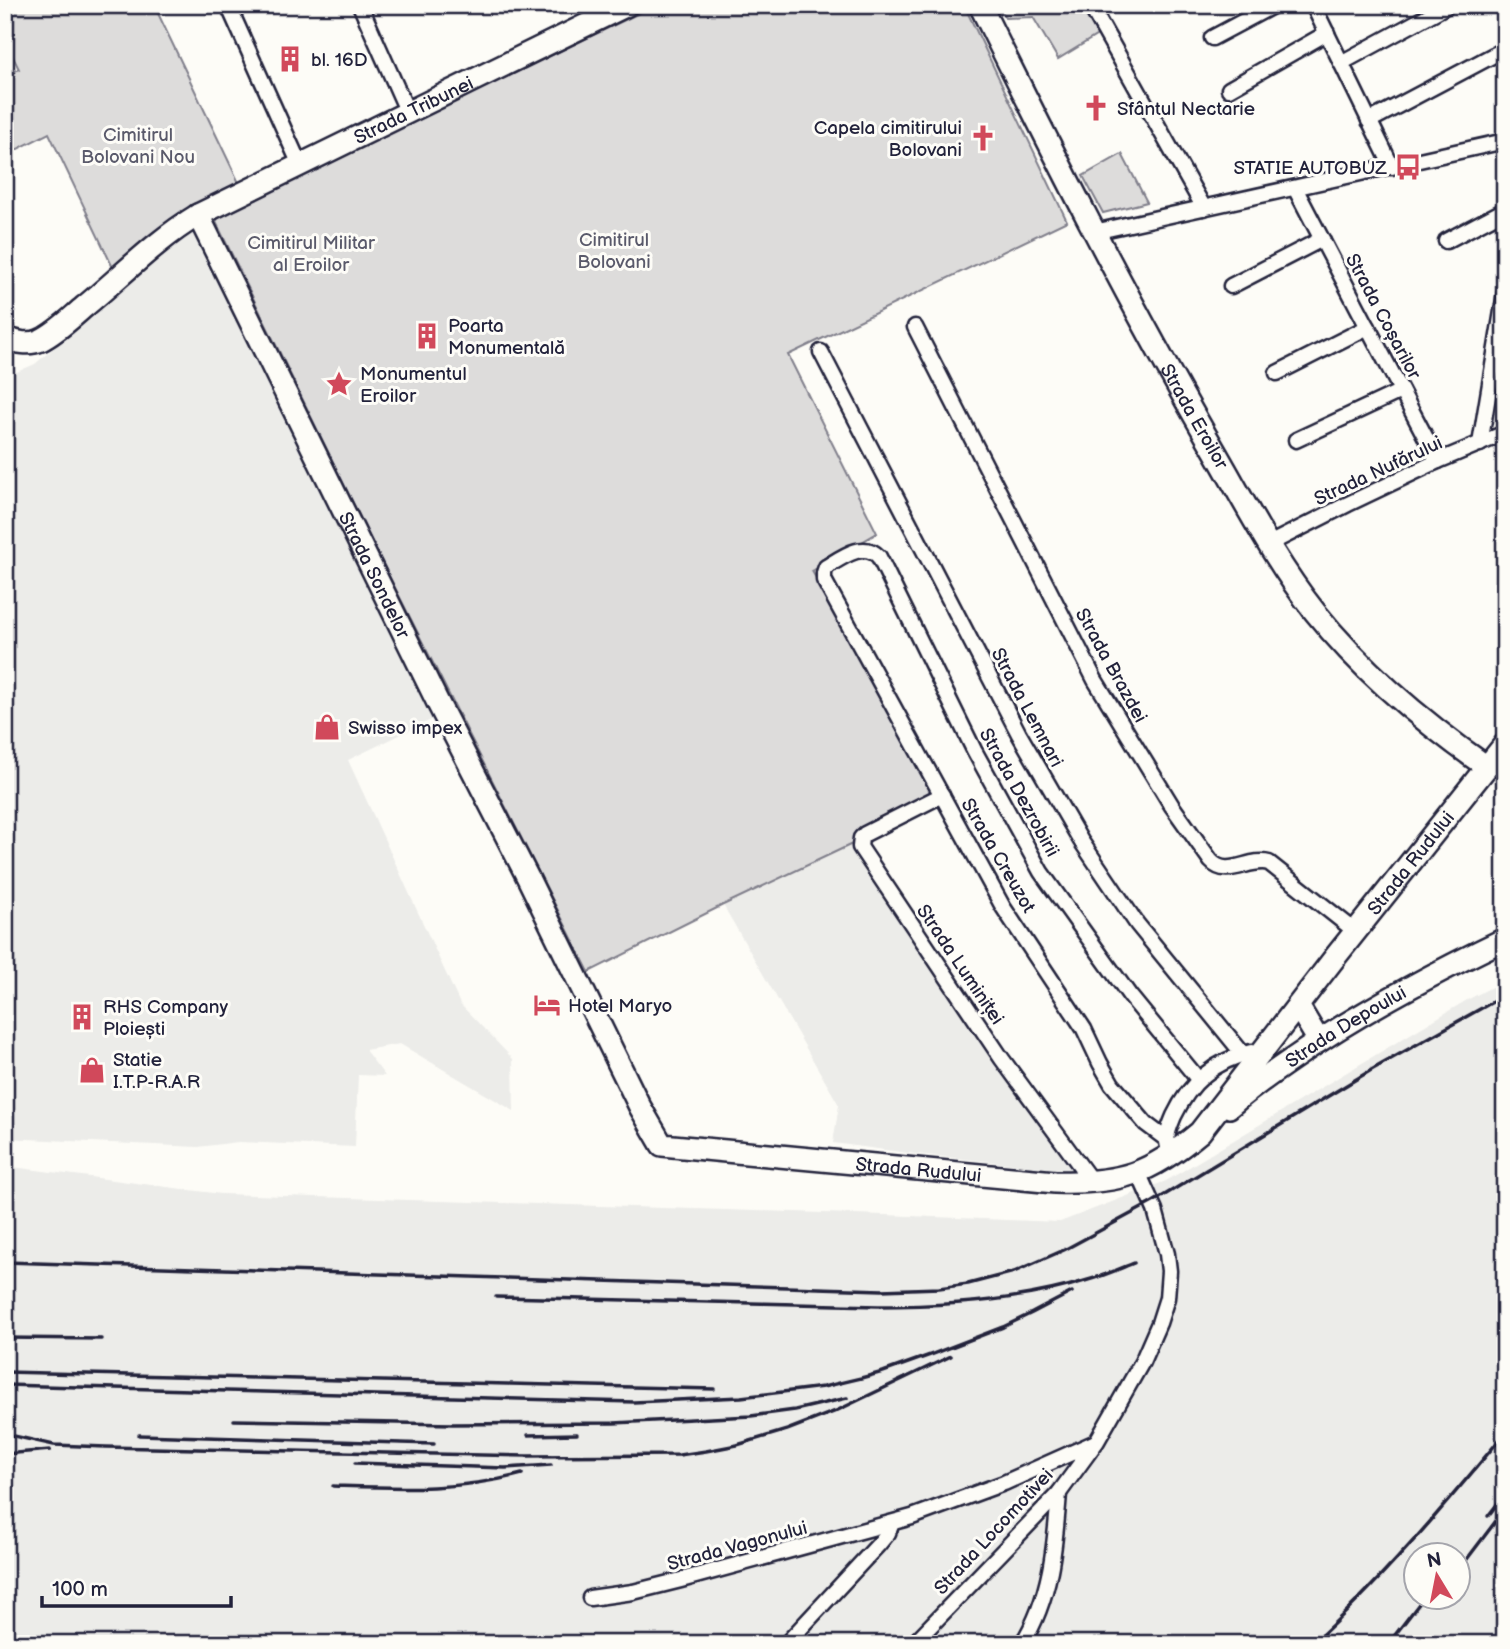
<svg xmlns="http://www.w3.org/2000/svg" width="1510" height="1649" font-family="'Balsamiq Sans',sans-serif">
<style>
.built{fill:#ecece9;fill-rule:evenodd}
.green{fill:#dddcdb;stroke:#807f8b;stroke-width:2}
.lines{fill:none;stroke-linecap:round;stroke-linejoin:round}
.street-casing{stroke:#22223b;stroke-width:19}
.secondary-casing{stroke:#22223b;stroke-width:26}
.street{stroke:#fdfcf7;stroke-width:14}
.secondary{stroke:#fdfcf7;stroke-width:21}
.rail{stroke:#22223b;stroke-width:3.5}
.labels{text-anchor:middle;stroke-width:6;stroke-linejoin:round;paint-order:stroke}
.poi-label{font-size:19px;fill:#22223b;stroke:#fdfcf7;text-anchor:start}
.street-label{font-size:19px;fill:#22223b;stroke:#fdfcf7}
.park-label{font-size:19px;fill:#5a5a6b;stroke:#fdfcf7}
</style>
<rect width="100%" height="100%" fill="#fdfcf7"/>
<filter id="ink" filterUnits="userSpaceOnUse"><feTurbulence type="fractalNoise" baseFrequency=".0143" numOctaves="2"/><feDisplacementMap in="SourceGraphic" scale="14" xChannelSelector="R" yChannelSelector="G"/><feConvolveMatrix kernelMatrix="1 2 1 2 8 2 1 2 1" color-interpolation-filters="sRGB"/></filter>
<g filter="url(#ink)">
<!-- built -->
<g class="built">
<polygon points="190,233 204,238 435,718 348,760 460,1004 513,1059 514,1111 400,1044 365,1050 385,1076 358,1075 355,1147 238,1142 198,1147 5,1138 5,377 35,364"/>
<polygon points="850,845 1007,1070 1075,1169 1063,1172 1024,1172 1012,1164 915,1154 833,1143 839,1105 723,905"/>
<path d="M1505,980V1644H5V1166L221,1194L885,1215L1060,1222L1166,1181L1467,1000ZM1416,1554H1458V1596H1416Z"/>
</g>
<!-- green -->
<g class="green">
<polygon points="5,5 154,5 241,187 186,211 168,222 115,272 49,133 10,153 5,144 5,76 19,69 5,41"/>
<polygon points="656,5 964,5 1067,221 788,355 877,533 812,571 936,793 850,845 723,905 589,972 379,556 216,222 220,214"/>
<polygon points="999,5 1086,5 1099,34 1058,59 1033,17 1005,18"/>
<polygon points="1122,154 1147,202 1103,213 1083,176"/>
</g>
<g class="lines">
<!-- street casing -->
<g class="street-casing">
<g id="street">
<polyline points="228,5 300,165"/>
<polyline points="360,5 408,113"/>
<polyline points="1090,5 1204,208"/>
<polyline points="1313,5 1392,167"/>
<polyline points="1212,38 1274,5"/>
<polyline points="1341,63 1448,5"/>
<polyline points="1229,89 1327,33"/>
<polyline points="1369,121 1505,49"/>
<polyline points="1295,188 1438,461"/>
<polyline points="1094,232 1505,141"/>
<polyline points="1446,241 1505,210"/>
<polyline points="1231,286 1322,239"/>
<path d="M915,327L1095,680L1172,806L1211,861C1227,879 1250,857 1269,863L1355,931"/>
<polyline points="821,352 1019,734 1081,841 1137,924 1243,1054"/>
<polyline points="1277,373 1368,327"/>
<polyline points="1296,440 1401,391"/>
<polyline points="1480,444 1505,293"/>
<polyline points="1269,544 1348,504 1438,461 1505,433"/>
<polyline points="942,795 865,834 861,838 860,847 1002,1059 1092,1182"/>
<path d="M1166,1139L1146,1124L1112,1084L1100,1063L1084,1029L1003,907L824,580V573L826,567C841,558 864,540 879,557L974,750L1041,872L1130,996L1198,1079"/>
<path d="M1168,1147C1165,1136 1170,1126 1174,1116C1190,1082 1214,1061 1251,1052"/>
<polyline points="590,1598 633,1592 681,1580 912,1517 1004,1483 1096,1442"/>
<polyline points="786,1644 878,1545 888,1533 892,1523"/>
<polyline points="913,1644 1059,1493 1097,1441 1142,1362 1159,1323 1167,1298 1169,1271 1167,1254 1155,1210 1138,1172"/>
<path d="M1022,1644C1051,1598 1055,1546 1059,1493"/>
</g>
</g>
<!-- secondary casing -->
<g class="secondary-casing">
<g id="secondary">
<path id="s1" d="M980,5C1052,151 1125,295 1206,436C1241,495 1272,558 1315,612C1363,672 1424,723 1487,767"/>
<path id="s2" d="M198,215L439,705L527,876L640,1107L662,1145L1055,1182C1120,1184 1150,1174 1200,1132L1336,956L1505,744"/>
<path id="s3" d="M5,337C16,343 30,345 41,340C57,332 71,318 84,307C123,275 155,241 198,215L627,5"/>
<polyline points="1298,1006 1319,1041"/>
<path id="s4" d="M1229,1107C1249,1089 1272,1073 1294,1058C1360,1012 1432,974 1505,939"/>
</g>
</g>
<!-- street -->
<use href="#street" class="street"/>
<!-- secondary -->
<use href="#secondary" class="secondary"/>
<!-- rail -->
<g class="rail">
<polyline points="5,1262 882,1290 939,1288 968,1284 1014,1272 1064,1250 1153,1202 1373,1069 1505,995"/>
<path d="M496,1297L878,1306C945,1306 1023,1301 1088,1280C1104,1276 1119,1269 1134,1263"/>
<polyline points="5,1338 101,1339"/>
<polyline points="5,1372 714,1389"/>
<polyline points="5,1385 634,1402 741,1397 823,1387 861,1378 883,1372 933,1354 1003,1327 1032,1313 1072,1292"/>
<polyline points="234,1420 453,1424 614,1423 751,1416 795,1410 847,1398"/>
<polyline points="5,1434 54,1445 106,1447 527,1456 679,1455 706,1451 737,1445 787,1430 836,1411 951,1356"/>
<polyline points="139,1435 434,1444"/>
<polyline points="528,1435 577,1434"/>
<polyline points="5,1454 50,1450"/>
<polyline points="355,1463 505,1468 551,1465"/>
<path d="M333,1486C398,1488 459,1491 522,1474"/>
<polyline points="1488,1516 1505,1494"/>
<polyline points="1458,1571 1505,1509"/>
<path d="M1312,1644C1383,1580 1444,1506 1505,1433"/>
<polyline points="1388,1644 1425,1596"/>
</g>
</g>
</g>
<!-- icons -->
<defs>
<g id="building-bare" transform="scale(2.1)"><path d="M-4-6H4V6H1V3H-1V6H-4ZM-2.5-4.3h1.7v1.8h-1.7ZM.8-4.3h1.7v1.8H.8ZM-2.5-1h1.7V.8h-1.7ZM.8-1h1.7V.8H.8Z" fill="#d1495b" stroke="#fdfcf7" stroke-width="2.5" paint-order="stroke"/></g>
<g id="church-bare" transform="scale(2.1)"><path d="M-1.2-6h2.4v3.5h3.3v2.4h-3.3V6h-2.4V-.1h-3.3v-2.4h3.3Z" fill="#d1495b" stroke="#fdfcf7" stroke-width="2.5" paint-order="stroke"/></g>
<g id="bus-bare" transform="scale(2.1)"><path d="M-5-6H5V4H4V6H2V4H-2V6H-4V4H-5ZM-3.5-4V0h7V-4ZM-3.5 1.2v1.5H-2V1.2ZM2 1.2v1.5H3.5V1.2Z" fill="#d1495b" stroke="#fdfcf7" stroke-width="2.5" paint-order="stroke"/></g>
<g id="sight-bare" transform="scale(2.1)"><path d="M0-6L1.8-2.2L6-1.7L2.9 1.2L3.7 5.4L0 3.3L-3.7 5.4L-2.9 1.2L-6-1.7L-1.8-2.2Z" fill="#d1495b" stroke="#fdfcf7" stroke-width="2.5" paint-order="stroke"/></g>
<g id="shop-bare" transform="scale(2.1)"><path d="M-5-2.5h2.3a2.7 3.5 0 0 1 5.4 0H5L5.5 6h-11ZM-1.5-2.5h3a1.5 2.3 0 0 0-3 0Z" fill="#d1495b" stroke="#fdfcf7" stroke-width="2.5" paint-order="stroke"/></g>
<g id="hotel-bare" transform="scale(2.1)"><path d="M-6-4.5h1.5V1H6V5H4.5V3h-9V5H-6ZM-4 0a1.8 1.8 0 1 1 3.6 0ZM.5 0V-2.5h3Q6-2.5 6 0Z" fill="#d1495b" stroke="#fdfcf7" stroke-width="2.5" paint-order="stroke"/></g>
</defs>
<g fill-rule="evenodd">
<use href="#building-bare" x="290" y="59"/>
<use href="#church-bare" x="1096" y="108"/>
<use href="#church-bare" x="983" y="138"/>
<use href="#bus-bare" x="1408" y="167"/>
<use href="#building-bare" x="427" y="336"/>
<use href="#sight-bare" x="339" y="384"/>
<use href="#shop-bare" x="327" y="727"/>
<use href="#hotel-bare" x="547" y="1005"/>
<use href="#building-bare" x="82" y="1017"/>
<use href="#shop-bare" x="92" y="1070"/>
</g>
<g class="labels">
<!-- poi labels -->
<g class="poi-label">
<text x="311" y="66">bl. 16D</text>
<text x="1117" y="115">Sfântul Nectarie</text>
<text x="962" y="134" text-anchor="end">Capela cimitirului<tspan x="962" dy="22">Bolovani</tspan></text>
<text x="1387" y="174" text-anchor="end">STATIE AUTOBUZ</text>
<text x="448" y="332">Poarta<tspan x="448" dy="22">Monumentală</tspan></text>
<text x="360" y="380">Monumentul<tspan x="360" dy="22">Eroilor</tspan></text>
<text x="348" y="734">Swisso impex</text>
<text x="568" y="1012">Hotel Maryo</text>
<text x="103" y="1013">RHS Company<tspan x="103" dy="22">Ploiești</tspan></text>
<text x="113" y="1066">Statie<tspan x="113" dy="22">I.T.P-R.A.R</tspan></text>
</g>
<!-- street labels -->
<g class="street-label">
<text dy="7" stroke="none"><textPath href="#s3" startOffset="478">Strada Tribunei</textPath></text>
<text transform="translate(1384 316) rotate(62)" y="7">Strada Coșarilor</text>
<text dy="7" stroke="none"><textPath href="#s1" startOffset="464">Strada Eroilor</textPath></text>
<text transform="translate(1378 470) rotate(-25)" y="7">Strada Nufărului</text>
<text dy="7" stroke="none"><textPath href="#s2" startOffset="401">Strada Sondelor</textPath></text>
<text transform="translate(1112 665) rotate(61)" y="7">Strada Brazdei</text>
<text transform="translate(1028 707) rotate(62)" y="7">Strada Lemnari</text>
<text transform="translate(1020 792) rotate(61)" y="7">Strada Dezrobirii</text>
<text transform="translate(999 855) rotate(60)" y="7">Strada Creuzot</text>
<text dy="7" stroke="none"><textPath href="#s2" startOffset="1934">Strada Rudului</textPath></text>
<text transform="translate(961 964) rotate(56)" y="7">Strada Luminiței</text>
<text dy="7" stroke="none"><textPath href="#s4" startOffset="142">Strada Depoului</textPath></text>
<text dy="7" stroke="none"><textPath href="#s2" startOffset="1297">Strada Rudului</textPath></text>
<text transform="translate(993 1531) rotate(-47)" y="7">Strada Locomotivei</text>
<text transform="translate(737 1545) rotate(-15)" y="7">Strada Vagonului</text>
</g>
<!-- park labels -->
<g class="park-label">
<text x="138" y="141">Cimitirul<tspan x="138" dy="22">Bolovani Nou</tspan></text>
<text x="614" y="246">Cimitirul<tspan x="614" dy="22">Bolovani</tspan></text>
<text x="311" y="249">Cimitirul Militar<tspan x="311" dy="22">al Eroilor</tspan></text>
</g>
</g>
<!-- margin -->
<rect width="1510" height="1649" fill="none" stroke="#fdfcf7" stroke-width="28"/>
<rect x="14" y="14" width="1482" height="1621" fill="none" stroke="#22223b" stroke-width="2.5" filter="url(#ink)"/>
<!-- north arrow -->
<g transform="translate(1437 1576) rotate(350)"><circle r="33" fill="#fdfcf7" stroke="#a5a5ac" stroke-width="2"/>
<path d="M0-5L12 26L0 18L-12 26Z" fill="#d1495b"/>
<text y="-10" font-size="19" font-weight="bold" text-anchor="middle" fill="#22223b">N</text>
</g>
<!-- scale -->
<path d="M42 1596v10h189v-10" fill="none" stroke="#22223b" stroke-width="3.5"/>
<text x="52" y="1596" font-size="21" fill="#22223b" stroke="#fdfcf7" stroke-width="5" paint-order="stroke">100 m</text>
</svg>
